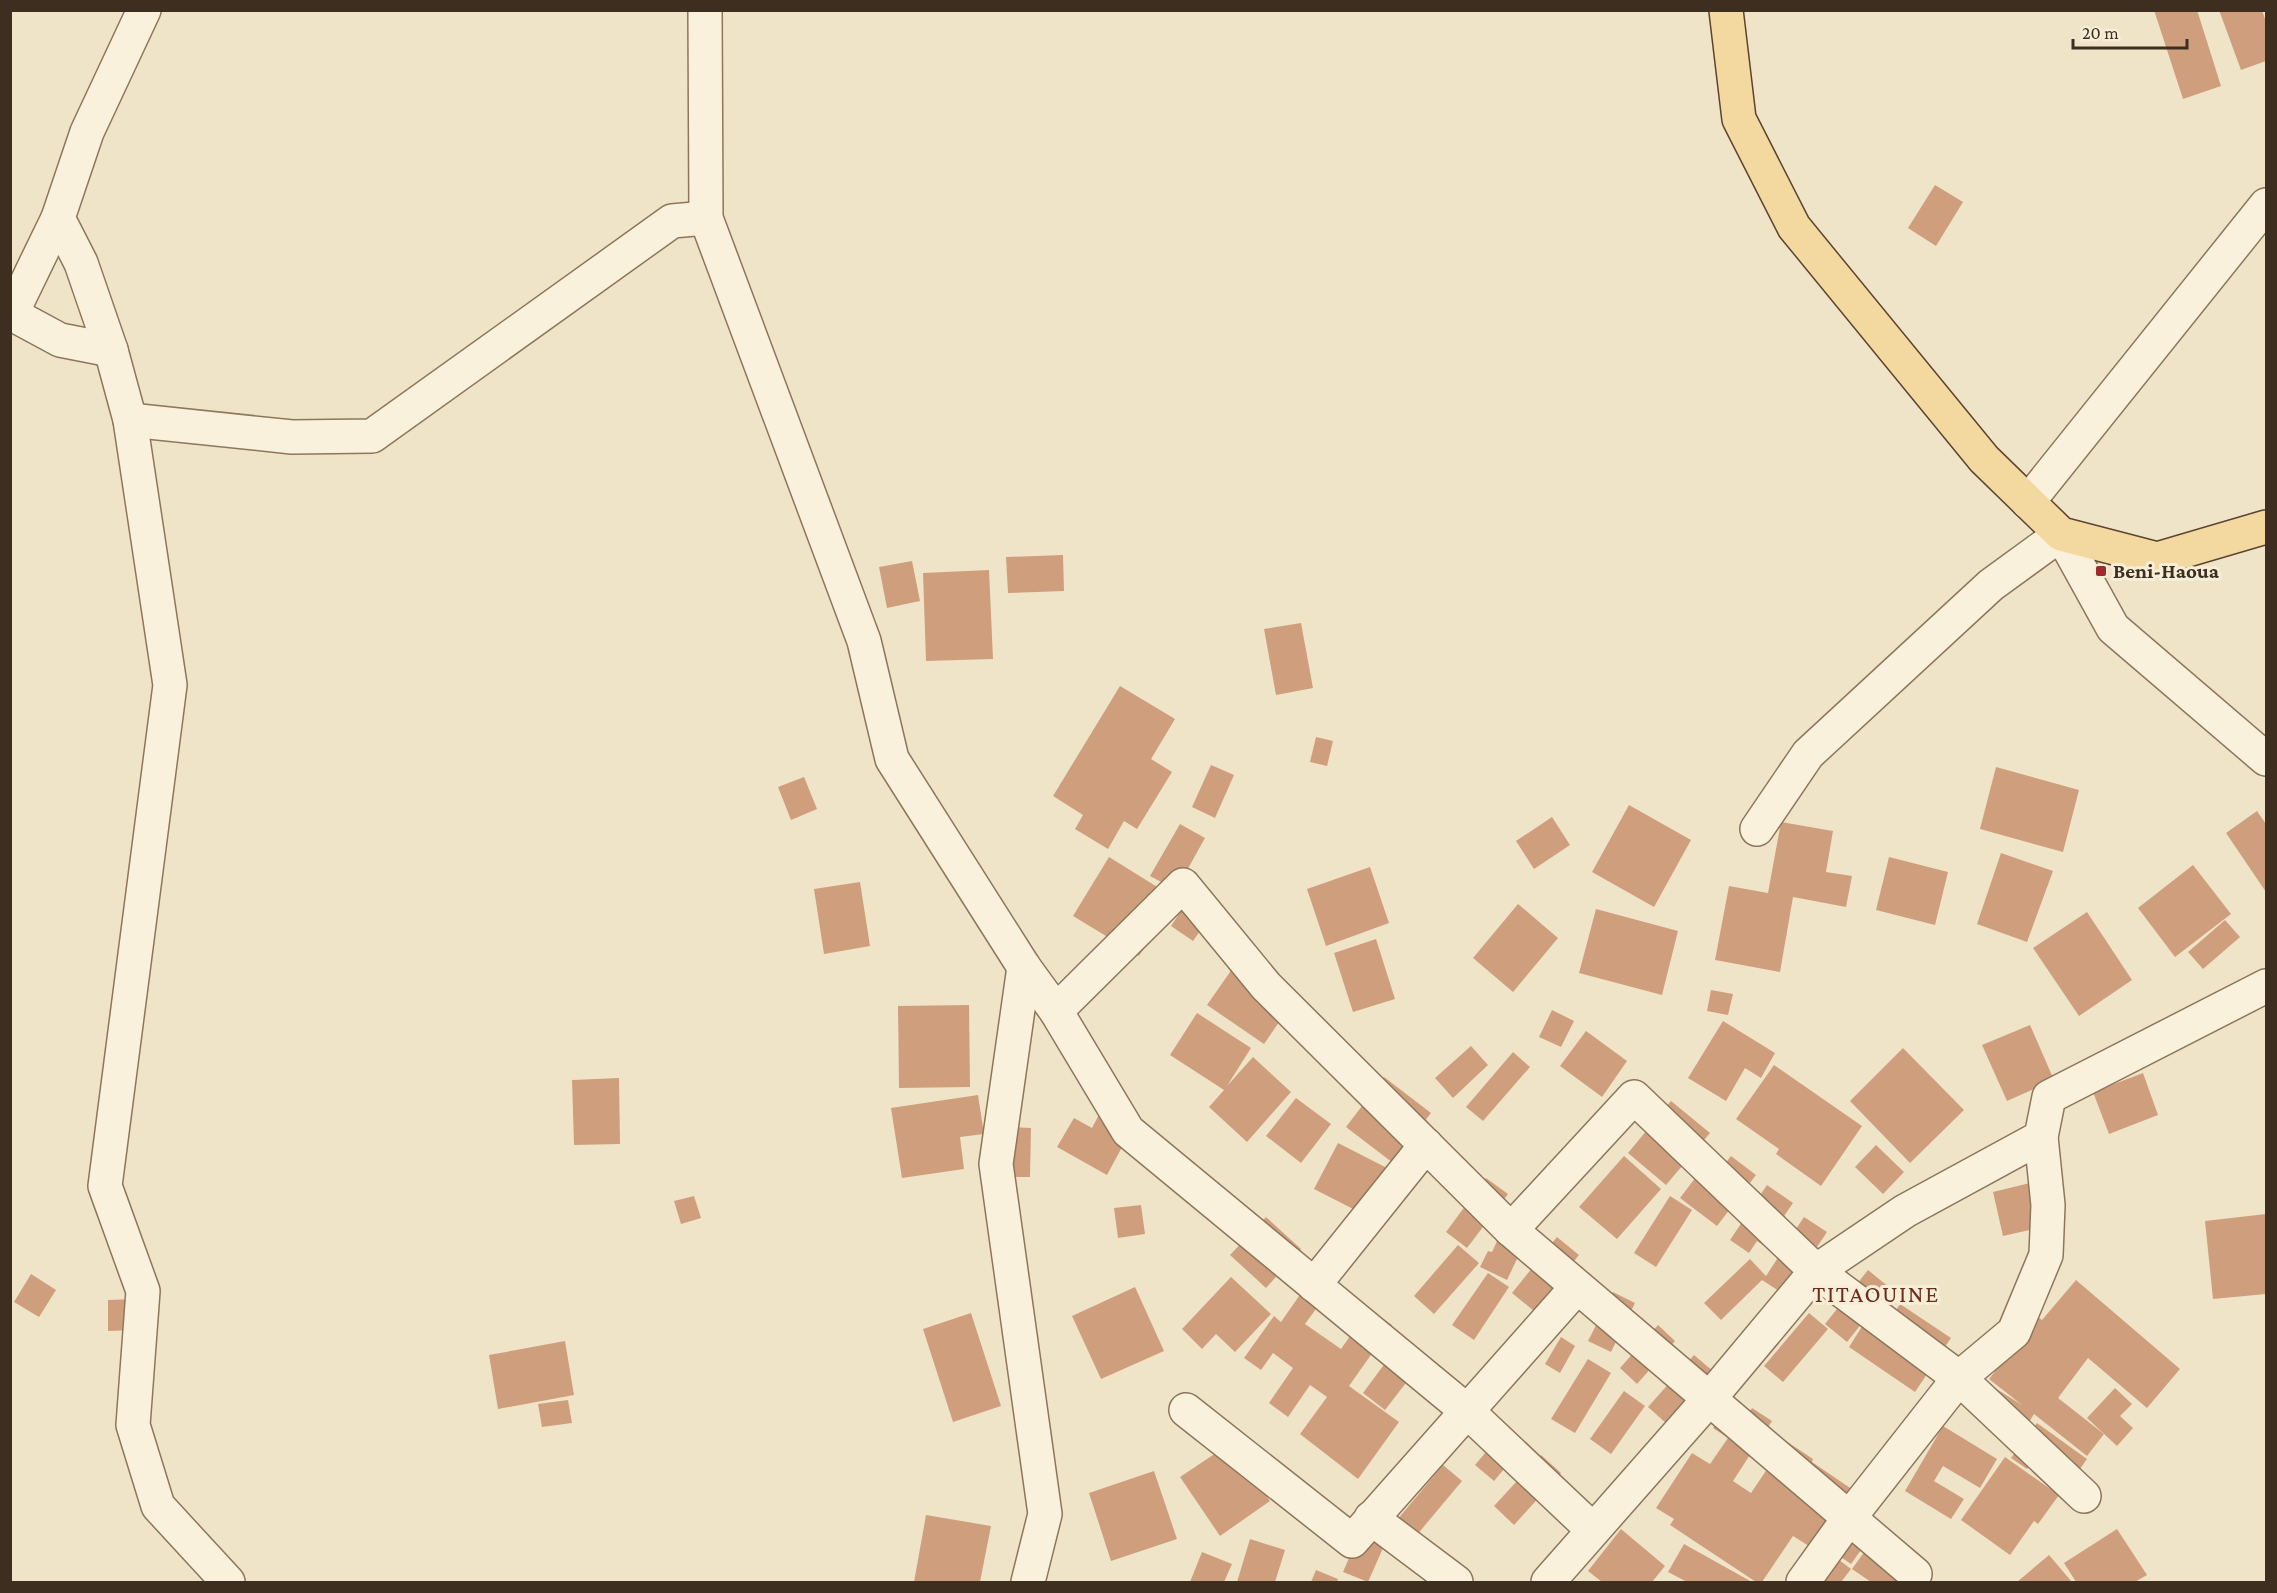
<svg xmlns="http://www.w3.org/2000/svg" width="2277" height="1593" font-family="'Crimson Pro',serif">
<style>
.building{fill:#cf9f7d}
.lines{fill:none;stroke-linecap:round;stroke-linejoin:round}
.street-casing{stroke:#8d765c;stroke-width:36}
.primary-casing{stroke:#5b4430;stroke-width:36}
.street{stroke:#faf1dc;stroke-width:33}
.primary{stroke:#f3d9a0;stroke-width:33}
.poi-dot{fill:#9e2a2b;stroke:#f7eed8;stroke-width:2}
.labels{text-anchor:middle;stroke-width:6;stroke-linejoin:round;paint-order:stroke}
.poi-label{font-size:21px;font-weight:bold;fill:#3d2e20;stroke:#f7eed8;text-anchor:start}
.quarter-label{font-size:24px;letter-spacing:1.5px;fill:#6b2e1e;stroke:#f7eed8}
</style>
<rect width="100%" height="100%" fill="#f0e4c8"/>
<!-- building -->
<g class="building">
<polygon points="2154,10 2197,10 2221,86 2183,99"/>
<polygon points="2219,10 2262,10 2266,22 2266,61 2241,70"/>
<polygon points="1935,185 1963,202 1936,246 1908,228"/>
<polygon points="1063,555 1064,591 1008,593 1006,557"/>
<polygon points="912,561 920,601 887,608 879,567"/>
<polygon points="989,570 993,659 926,661 923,573"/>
<polygon points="1301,623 1313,688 1276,695 1264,629"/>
<polygon points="1120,686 1175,719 1151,759 1172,772 1137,829 1124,821 1108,849 1075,829 1083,815 1053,796"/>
<polygon points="1316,737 1333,741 1327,766 1310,762"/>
<polygon points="1211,765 1234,775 1215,818 1192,807"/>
<polygon points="1996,767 2079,790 2063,852 1980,829"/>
<polygon points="804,777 817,809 791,820 778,787"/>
<polygon points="1629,805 1691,840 1654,907 1592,872"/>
<polygon points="2257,811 2266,824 2266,892 2226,833"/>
<polygon points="1552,817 1570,845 1534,869 1516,841"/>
<polygon points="1781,822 1833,831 1826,872 1852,876 1846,907 1793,897 1780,972 1715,960 1729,886 1768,893"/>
<polygon points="1180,824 1205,838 1176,890 1150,876"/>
<polygon points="2001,853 2053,871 2027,942 1977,924"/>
<polygon points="1109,857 1175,898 1139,956 1073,916"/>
<polygon points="1889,857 1948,872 1935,925 1876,910"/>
<polygon points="2193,865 2231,914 2175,957 2138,908"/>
<polygon points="1370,867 1389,923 1326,946 1307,889"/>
<polygon points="860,882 870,946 824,954 814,889"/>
<polygon points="1518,904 1558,938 1513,992 1473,958"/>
<polygon points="1185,905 1207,921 1193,941 1171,926"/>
<polygon points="1596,909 1678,931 1662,995 1579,973"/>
<polygon points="2087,912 2132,980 2079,1016 2033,948"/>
<polygon points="2225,920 2240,937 2203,969 2188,952"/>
<polygon points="1376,939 1395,999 1353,1012 1334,953"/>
<polygon points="1239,959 1295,999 1264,1044 1207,1005"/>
<polygon points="1711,990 1733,994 1728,1015 1707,1011"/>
<polygon points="969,1005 970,1087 899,1088 898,1006"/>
<polygon points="1552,1010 1574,1021 1561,1047 1539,1037"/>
<polygon points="1197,1013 1251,1048 1227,1086 1253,1057 1291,1092 1247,1142 1209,1107 1224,1090 1170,1055"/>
<polygon points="1723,1021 1775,1053 1761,1078 1745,1068 1726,1101 1688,1078"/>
<polygon points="2030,1025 2054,1080 2007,1101 1982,1045"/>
<polygon points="1586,1031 1627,1061 1602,1097 1560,1066"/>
<polygon points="1471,1046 1488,1065 1453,1098 1435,1078"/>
<polygon points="1903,1048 1964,1110 1910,1163 1850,1101"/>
<polygon points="1513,1052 1530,1067 1483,1121 1466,1107"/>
<polygon points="1774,1065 1862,1126 1821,1186 1776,1154 1779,1149 1736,1119"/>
<polygon points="2143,1073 2158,1115 2109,1134 2093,1092"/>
<polygon points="1384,1077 1431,1113 1393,1163 1346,1127"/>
<polygon points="619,1078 620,1144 574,1145 572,1080"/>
<polygon points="978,1095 984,1134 960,1137 964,1169 902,1178 891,1108"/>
<polygon points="1296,1098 1331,1124 1301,1163 1266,1136"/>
<polygon points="1671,1101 1710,1133 1666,1185 1628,1153"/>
<polygon points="1105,1103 1136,1121 1107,1175 1057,1147 1074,1118 1092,1128"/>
<polygon points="1009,1127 1031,1128 1030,1177 1007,1177"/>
<polygon points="1338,1143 1389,1169 1365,1215 1314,1189"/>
<polygon points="1876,1145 1904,1172 1883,1194 1855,1167"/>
<polygon points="1624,1156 1661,1189 1617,1239 1579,1207"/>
<polygon points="1731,1156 1756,1175 1717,1226 1680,1198 1702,1169 1714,1178"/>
<polygon points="1486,1178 1508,1194 1467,1248 1446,1232"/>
<polygon points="2050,1178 2060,1223 2003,1236 1993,1192"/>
<polygon points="1767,1185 1793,1203 1780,1222 1794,1232 1804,1217 1827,1232 1785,1295 1762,1280 1721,1320 1704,1303 1750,1259 1766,1276 1779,1256 1757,1241 1749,1253 1730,1240"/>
<polygon points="694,1196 701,1218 681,1224 674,1201"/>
<polygon points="1670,1196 1692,1210 1656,1267 1634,1253"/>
<polygon points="1141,1205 1145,1234 1118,1238 1114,1208"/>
<polygon points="1513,1206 1537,1217 1507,1280 1480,1267 1488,1251 1492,1252"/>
<polygon points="2266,1214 2266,1294 2213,1299 2205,1221"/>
<polygon points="1266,1217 1301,1249 1266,1288 1230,1255"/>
<polygon points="1557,1237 1579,1255 1534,1311 1512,1293"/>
<polygon points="1458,1245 1479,1263 1434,1314 1414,1296"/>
<polygon points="1868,1270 1890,1288 1847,1342 1825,1324"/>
<polygon points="1488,1273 1509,1287 1474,1340 1452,1325"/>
<polygon points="31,1274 56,1290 39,1317 14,1302"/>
<polygon points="1231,1277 1271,1314 1235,1352 1216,1334 1202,1349 1182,1329"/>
<polygon points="2076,1280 2180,1369 2147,1408 2088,1358 2058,1398 2104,1434 2087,1456 2034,1414 2026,1427 1987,1383 2022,1405 1989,1379 2038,1317 2042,1320"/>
<polygon points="1306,1286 1324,1298 1305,1324 1341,1349 1369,1309 1392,1325 1349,1386 1399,1422 1358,1479 1300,1434 1327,1397 1310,1385 1288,1417 1269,1403 1293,1368 1273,1353 1261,1370 1244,1358 1274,1316 1281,1322"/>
<polygon points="1135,1287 1164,1351 1101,1379 1072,1316"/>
<polygon points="1613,1292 1635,1303 1611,1352 1588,1341"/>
<polygon points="135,1299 136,1330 108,1331 108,1300"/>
<polygon points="1900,1304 1951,1338 1915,1392 1849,1347 1863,1325 1879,1336"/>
<polygon points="971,1313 1001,1406 953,1422 923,1329"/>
<polygon points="1809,1313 1828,1329 1783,1382 1764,1366"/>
<polygon points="1658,1325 1675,1341 1637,1384 1620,1368"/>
<polygon points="1561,1337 1575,1346 1560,1373 1545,1364"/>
<polygon points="1403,1339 1426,1357 1385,1410 1363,1393"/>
<polygon points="565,1341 574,1395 498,1409 489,1355"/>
<polygon points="1694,1355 1714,1372 1667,1424 1648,1407"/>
<polygon points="1588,1359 1611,1373 1575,1433 1551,1419"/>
<polygon points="2115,1388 2132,1404 2120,1416 2133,1428 2117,1446 2087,1418"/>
<polygon points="1624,1391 1645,1406 1611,1454 1590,1439"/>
<polygon points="568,1400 572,1423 542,1427 538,1404"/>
<polygon points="1752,1408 1772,1421 1733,1481 1751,1493 1786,1441 1813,1459 1812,1462 1859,1494 1820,1553 1793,1536 1762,1582 1756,1582 1670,1525 1674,1519 1656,1508 1692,1453 1710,1464 1728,1438 1713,1428 1723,1414 1740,1426"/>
<polygon points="2037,1423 2087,1459 2073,1479 2038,1454 2027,1469 2011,1458"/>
<polygon points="1943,1426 1997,1459 1980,1488 1943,1466 1934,1481 1964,1499 1951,1519 1905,1491"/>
<polygon points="1506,1428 1525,1444 1494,1481 1475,1465"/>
<polygon points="1231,1443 1270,1501 1220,1536 1180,1477"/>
<polygon points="1541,1455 1561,1473 1514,1525 1494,1506"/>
<polygon points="2005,1457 2059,1495 2038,1524 2034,1521 2010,1555 1961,1520"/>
<polygon points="1443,1465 1462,1481 1416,1536 1397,1520"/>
<polygon points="1154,1471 1177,1539 1111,1561 1089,1493"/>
<polygon points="926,1515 991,1526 980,1582 914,1582"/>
<polygon points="1841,1525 1866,1543 1851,1564 1826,1547"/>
<polygon points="1362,1528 1387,1539 1368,1582 1343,1572"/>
<polygon points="1621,1529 1665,1566 1652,1582 1602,1582 1588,1571"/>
<polygon points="2117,1529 2147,1575 2135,1582 2076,1582 2064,1563"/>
<polygon points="1250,1539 1285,1550 1275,1582 1237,1582"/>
<polygon points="1873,1540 1925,1582 1871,1582 1852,1569"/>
<polygon points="1684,1544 1752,1582 1687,1582 1668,1572"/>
<polygon points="1826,1550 1851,1569 1841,1582 1802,1582"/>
<polygon points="1202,1552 1232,1564 1224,1582 1190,1582"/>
<polygon points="2049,1555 2072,1582 2017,1582"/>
<polygon points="1316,1570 1338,1579 1337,1582 1311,1582"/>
</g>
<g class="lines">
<!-- street casing -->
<g class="street-casing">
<g id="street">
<polyline points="705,10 706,218 864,641 892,759 1024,967 1056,1011 1128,1131 1467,1411 1593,1530"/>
<polyline points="58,218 81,263 111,350 130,420 170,685 105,1186 143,1291 133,1425 158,1506 228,1582"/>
<polyline points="10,313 60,340 111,350"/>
<polyline points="12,313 58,218 87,132 144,10"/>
<polyline points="130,420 292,437 372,436 672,221 706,218"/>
<polyline points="2028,502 2266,205"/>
<polyline points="1757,829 1808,754 1991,585 2061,534 2113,628 2266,759"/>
<polyline points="1024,967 996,1164 1045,1514 1028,1582"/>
<polyline points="1056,1011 1183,885 1266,986 1511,1230"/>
<polyline points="1314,1285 1426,1145"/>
<polyline points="1186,1410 1352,1541 1577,1287"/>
<polyline points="2084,1496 1959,1378 1816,1271 1905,1211 2041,1137 2049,1097 2266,986"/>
<polyline points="1371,1518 1456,1582"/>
<path d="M1548,1582L1709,1399L1816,1271L1634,1097L1511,1230C1645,1345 1781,1459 1915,1574"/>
<polyline points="1803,1582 1849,1518 1959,1378 2014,1332 2046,1255 2048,1205 2041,1137"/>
</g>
</g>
<!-- primary casing -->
<g class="primary-casing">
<polyline id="primary" points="1726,10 1739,119 1794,227 1984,459 2061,534 2157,559 2266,527"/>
</g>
<!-- street -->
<use href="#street" class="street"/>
<!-- primary -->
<use href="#primary" class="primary"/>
</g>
<!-- markers -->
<rect class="poi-dot" x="2095" y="565" width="12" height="12" rx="3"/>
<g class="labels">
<!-- poi labels -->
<g class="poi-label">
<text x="2113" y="578">Beni-Haoua</text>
</g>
<!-- quarter labels -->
<g class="quarter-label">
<text x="1876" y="1302">TITAOUINE</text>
</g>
</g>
<!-- border -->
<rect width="2277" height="1593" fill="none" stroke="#3d2e20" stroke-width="24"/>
<!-- scale -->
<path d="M2073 39v9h114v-9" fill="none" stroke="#3d2e20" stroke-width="3"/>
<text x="2082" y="39" font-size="18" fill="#3d2e20" stroke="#f7eed8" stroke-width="4.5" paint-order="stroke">20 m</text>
</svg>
